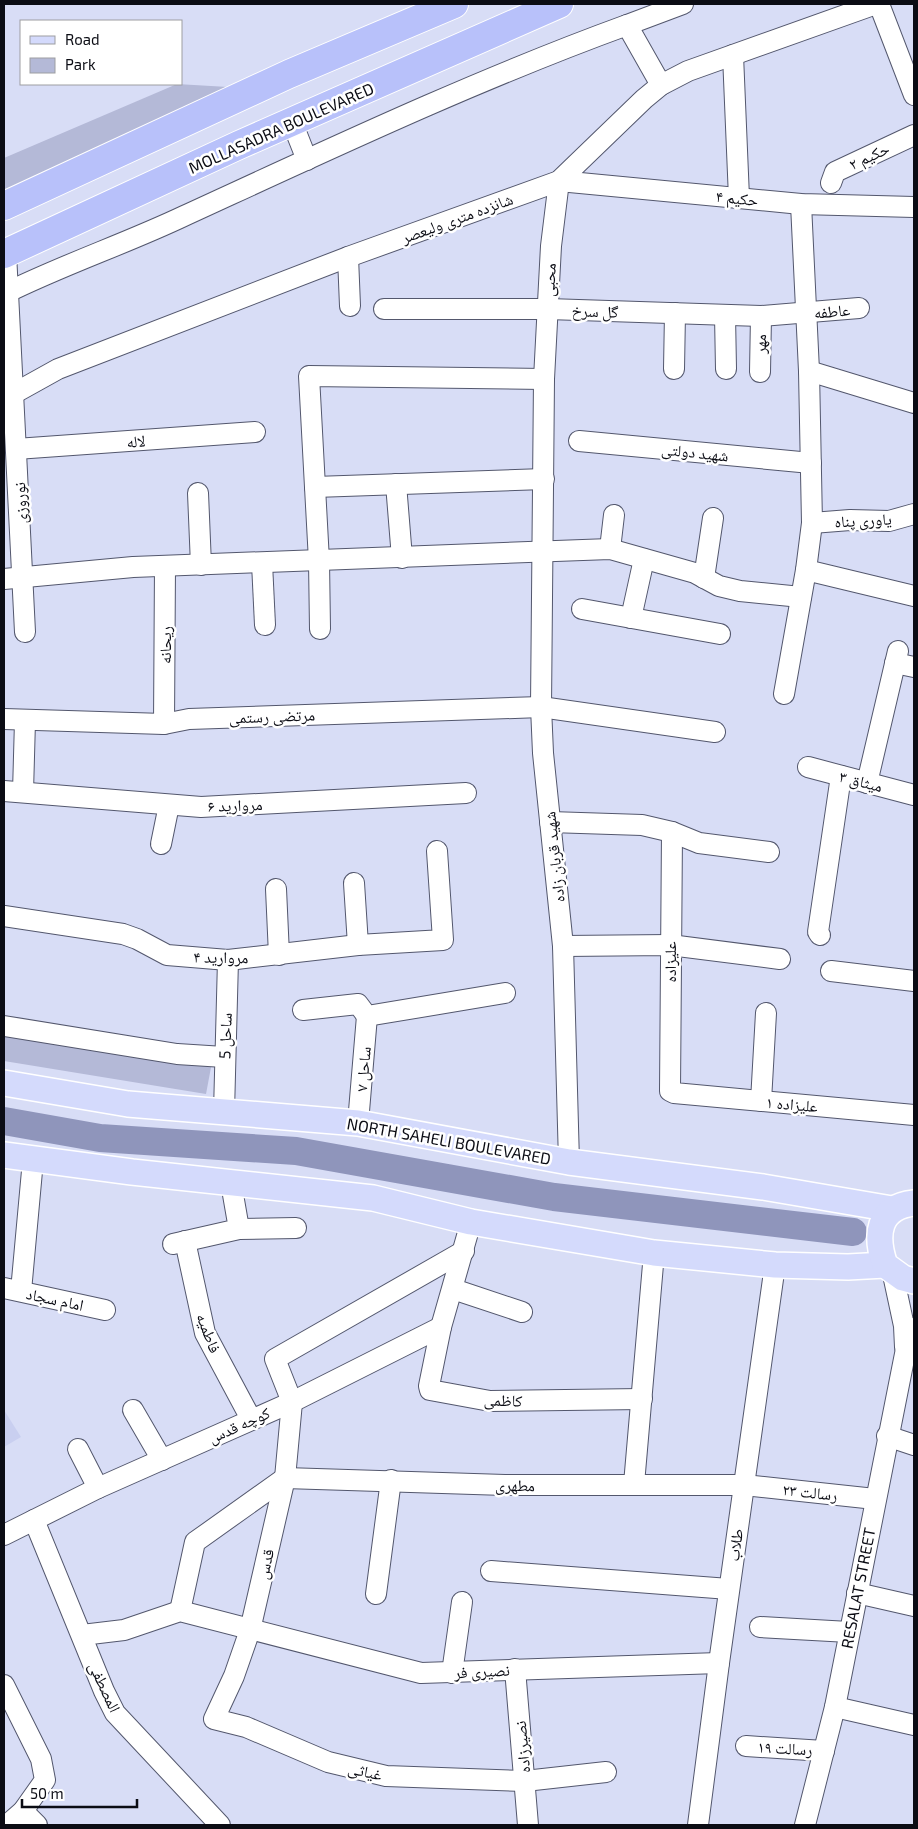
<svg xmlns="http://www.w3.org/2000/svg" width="918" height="1829" font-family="'Exo 2','Noto Naskh Arabic',sans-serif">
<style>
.built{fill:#c9cff0}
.green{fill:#b4b9d7}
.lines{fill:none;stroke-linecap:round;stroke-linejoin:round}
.river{stroke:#8f95bb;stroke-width:28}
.minor-casing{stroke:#53576d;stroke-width:22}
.major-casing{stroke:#fff;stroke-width:28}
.highway-casing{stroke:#fff;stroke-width:30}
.minor{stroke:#fff;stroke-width:20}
.major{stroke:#d4dafc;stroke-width:25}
.highway{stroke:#b8c1fa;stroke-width:28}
.labels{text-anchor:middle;stroke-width:5;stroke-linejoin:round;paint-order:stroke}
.street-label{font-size:16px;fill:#0b0c14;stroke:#fff}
</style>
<rect width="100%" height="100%" fill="#d8ddf6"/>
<!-- built -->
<polygon class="built" points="4,1410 21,1437 4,1447"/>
<!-- green -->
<g class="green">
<polygon points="177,84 228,87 4,191 4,158"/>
<polygon points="4,1030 212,1062 206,1094 4,1061"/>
</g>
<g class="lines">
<!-- river -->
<polyline class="river" points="4,1121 100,1138 296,1151 554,1197 853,1232"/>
<!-- minor casing -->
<g class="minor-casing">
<g id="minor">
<polyline points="879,4 914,95"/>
<polyline points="627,25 683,4"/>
<polyline points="733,55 739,198"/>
<polyline points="292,122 307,160"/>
<polyline points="559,181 551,246 544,379 541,707 543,753 563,946 569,1162"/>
<polyline points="559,181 801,204 914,207"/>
<polyline points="831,183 835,172 914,135"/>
<polyline points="6,253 25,632"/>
<polyline points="348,257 350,306"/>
<path d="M4,294C62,265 125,244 184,216C330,149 476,80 627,25L661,85"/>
<polyline points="384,309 548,309 761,316 859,308"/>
<polyline points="725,315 726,369"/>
<polyline points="674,369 675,313"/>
<polyline points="809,371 914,403"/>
<polyline points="760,372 761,316"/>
<polyline points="4,399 58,369 348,257 559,181 644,99 661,85 688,71 876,4"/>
<polyline points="579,441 811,463"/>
<polyline points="16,449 255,432"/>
<polyline points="396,484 402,558"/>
<polyline points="315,487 544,479"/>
<polyline points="198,493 201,565"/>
<polyline points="812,523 850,520 889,521 914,514"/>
<polyline points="610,549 614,515"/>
<polyline points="262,563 265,625"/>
<polyline points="806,570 914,596"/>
<polyline points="704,578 713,518"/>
<polyline points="4,579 133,567 610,549 695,573 719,586 740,591 801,597"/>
<polyline points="582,609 720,634"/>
<polyline points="631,618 644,559"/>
<polyline points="320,629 319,561 309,376 544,379"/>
<polyline points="895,663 914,667"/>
<polyline points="784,694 806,570 812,523 809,371 801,204"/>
<polyline points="4,719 164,724 189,719 541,707 715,732"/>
<polyline points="164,724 165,566"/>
<polyline points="808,767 914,795"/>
<polyline points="867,783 898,651"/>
<polyline points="4,791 201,807 466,793"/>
<polyline points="23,792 25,721"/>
<polyline points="550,822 642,825 672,832 699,843 769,852"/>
<polyline points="672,832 670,1091 674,1093 914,1115"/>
<polyline points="161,844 169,805"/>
<polyline points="354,883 358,945"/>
<polyline points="276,889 279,955"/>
<polyline points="4,916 123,934 137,939 167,955 228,960 358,945 443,940 437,851"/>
<polyline points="820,935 818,932 841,776"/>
<polyline points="563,946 670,945 780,959"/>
<polyline points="831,971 914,981"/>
<polyline points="303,1010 358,1004 367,1016 505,993"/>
<polyline points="4,1026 177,1054 224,1057"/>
<polyline points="761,1101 766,1013"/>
<polyline points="224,1112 228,960"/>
<polyline points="358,1123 367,1016"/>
<polyline points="471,1222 441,1327 429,1386 430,1390 490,1401 642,1399"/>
<polyline points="239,1229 296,1228"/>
<polyline points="185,1241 205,1333 251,1419"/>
<polyline points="173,1244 239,1229 231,1183"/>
<polyline points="464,1251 275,1359 292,1402 285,1478 250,1630 234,1676 214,1719 246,1727 328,1762 386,1776 525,1781 606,1772"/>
<polyline points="892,1270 904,1326 905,1347"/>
<polyline points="4,1288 105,1310"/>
<polyline points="453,1289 522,1312"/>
<polyline points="21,1291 33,1160"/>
<polyline points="133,1410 162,1460"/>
<polyline points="887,1436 914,1445"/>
<polyline points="78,1449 98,1488"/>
<polyline points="634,1484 654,1253"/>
<polyline points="34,1520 104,1691 115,1713 220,1825"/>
<polyline points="4,1535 98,1488 292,1402 441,1327"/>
<polyline points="491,1571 729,1589"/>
<polyline points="857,1593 914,1606"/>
<polyline points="376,1594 391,1480"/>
<polyline points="180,1611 195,1542 285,1478 505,1485 744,1485 875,1499"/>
<polyline points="760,1627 849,1632"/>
<polyline points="82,1635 124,1630 180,1611 421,1673 719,1663"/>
<polyline points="515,1669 528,1825"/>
<polyline points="452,1673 462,1602"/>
<polyline points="4,1685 41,1759 45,1780 23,1811 7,1825"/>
<polyline points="835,1707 914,1725"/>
<polyline points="746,1746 824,1751"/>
<polyline points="23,1811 37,1825"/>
<polyline points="698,1825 719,1663 775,1265"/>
<polyline points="805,1825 835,1707 906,1349 914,1328"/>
</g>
</g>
<!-- major casing -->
<g class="major-casing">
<g id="major">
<polyline points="4,1083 128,1104 358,1123 569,1162 763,1187 892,1209"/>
<polyline points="4,1155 132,1172 373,1198 471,1222 654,1253 775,1265 848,1267 885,1265"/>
<path d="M914,1203C877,1207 875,1236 885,1265L903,1278L914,1281"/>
</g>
</g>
<!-- highway casing -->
<g class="highway-casing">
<g id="highway">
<polyline points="4,206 289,74 454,4"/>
<polyline points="4,254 239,145 559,4"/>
</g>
</g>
<!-- minor -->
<use href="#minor" class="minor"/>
<!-- major -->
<use href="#major" class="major"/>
<!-- highway -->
<use href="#highway" class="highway"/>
</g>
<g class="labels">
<!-- street labels -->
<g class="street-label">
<text transform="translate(281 128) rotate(-24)" y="6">MOLLASADRA BOULEVARED</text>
<text transform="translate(869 156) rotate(-25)" y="6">حکیم ۲</text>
<text transform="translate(737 198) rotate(6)" y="6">حکیم ۴</text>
<text transform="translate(457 218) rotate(-20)" y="6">شانزده متری ولیعصر</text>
<text transform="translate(549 280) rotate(-87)" y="6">محبی</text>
<text transform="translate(595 311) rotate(2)" y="6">گل سرخ</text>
<text transform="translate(832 311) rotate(-5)" y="6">عاطفه</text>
<text transform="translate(760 344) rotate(-89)" y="6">مهر</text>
<text transform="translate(136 441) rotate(-4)" y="6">لاله</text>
<text transform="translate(695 452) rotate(6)" y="6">شهید دولتی</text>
<text transform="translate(20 503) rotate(-93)" y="6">نوروزی</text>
<text transform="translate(863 520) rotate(-3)" y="6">یاوری پناه</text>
<text transform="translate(165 645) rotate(-90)" y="6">ریحانه</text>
<text transform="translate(272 716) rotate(-2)" y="6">مرتضی رستمی</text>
<text transform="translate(861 781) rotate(14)" y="6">میثاق ۳</text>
<text transform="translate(235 805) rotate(-2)" y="6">مروارید ۶</text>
<text transform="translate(554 857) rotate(-96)" y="6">شهید قربان زاده</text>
<text transform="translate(221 957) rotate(1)" y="6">مروارید ۴</text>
<text transform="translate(670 962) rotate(-90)" y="6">علیزاده</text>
<text transform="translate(225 1036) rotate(-88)" y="6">ساحل 5</text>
<text transform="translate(363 1069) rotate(-85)" y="6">ساحل ۷</text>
<text transform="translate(792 1104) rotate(5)" y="6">علیزاده ۱</text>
<text transform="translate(449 1141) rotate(10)" y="6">NORTH SAHELI BOULEVARED</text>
<text transform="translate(55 1299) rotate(12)" y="6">امام سجاد</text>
<text transform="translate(209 1333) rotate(69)" y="6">فاطمیه</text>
<text transform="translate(503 1400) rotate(2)" y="6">کاظمی</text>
<text transform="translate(239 1425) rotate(-24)" y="6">کوچه قدس</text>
<text transform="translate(515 1485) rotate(1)" y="6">مطهری</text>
<text transform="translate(810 1492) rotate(6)" y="6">رسالت ۲۳</text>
<text transform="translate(735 1545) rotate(-82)" y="6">طلاب</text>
<text transform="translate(265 1564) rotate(-77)" y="6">قدس</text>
<text transform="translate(858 1588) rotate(-79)" y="6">RESALAT STREET</text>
<text transform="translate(482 1671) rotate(-3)" y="6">نصیری فر</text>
<text transform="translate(105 1687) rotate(65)" y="6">المصطفی</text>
<text transform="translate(522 1747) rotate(-95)" y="6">نصیرزاده</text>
<text transform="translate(785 1748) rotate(3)" y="6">رسالت ۱۹</text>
<text transform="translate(365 1771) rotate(12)" y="6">غیاثی</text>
</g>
</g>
<!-- border -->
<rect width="918" height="1829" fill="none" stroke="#0b0c14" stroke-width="10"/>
<!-- legend -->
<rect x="20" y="20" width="162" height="65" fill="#ffffff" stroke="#9d9ea1"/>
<rect x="30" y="36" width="25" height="8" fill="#d4dafc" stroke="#9d9ea1"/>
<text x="65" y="45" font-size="15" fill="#0b0c14">Road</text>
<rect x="30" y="58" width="25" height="15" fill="#b4b9d7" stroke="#9d9ea1"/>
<text x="65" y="70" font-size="15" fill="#0b0c14">Park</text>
<!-- scale -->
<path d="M22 1799v8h115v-8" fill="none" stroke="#0b0c14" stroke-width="2.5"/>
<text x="30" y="1799" font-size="15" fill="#0b0c14" stroke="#ffffff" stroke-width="4" paint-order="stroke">50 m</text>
</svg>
